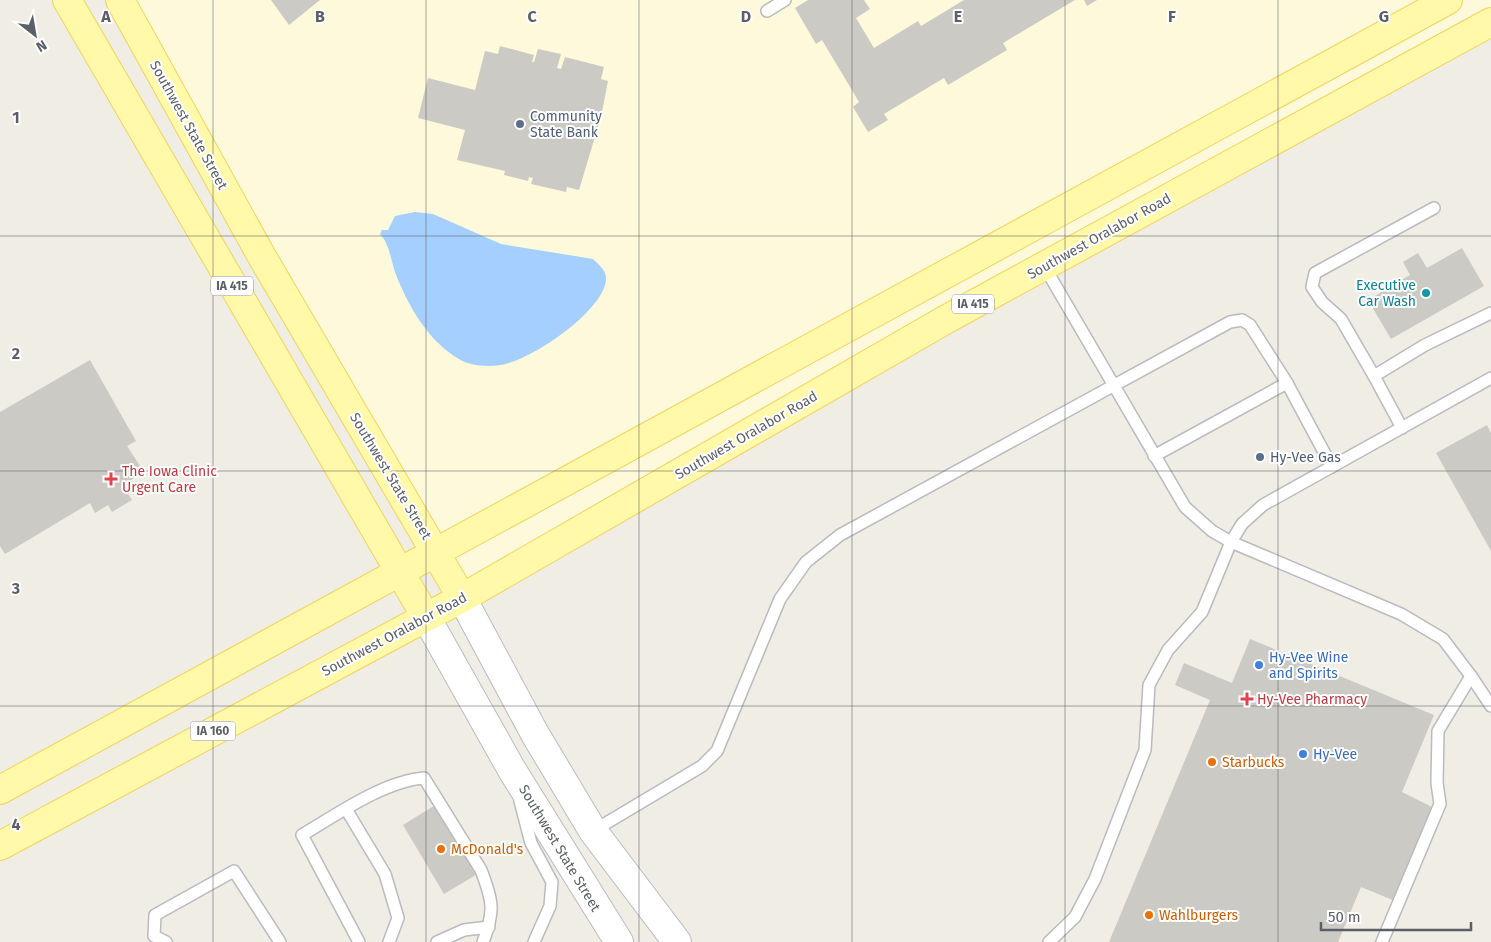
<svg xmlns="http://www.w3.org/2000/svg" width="1491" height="942" font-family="'Fira Sans',sans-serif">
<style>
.commercial{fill:#fef9da}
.water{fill:#a4cfff}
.building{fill:#cccac4}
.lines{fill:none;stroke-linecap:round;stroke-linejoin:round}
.lane-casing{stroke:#b9bbc0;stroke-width:14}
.secondary-casing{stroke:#babcc2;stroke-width:30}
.primary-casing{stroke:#f1d45b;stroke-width:30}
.lane{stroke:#fff;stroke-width:11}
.secondary{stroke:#fff;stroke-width:28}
.primary{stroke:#fff9a9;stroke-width:28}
.grid{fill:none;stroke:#5c5f65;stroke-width:1;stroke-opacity:0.55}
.service-dot{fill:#5c6f8a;stroke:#fff;stroke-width:2}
.culture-dot{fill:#0f9aa8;stroke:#fff;stroke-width:2}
.health-dot{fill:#e0444e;stroke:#fff;stroke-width:2}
.shop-dot{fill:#3f7fe0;stroke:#fff;stroke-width:2}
.food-dot{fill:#e8710a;stroke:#fff;stroke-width:2}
.labels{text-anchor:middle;stroke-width:4;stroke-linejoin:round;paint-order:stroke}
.shield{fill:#fff;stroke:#8d8f93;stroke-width:1}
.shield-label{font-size:12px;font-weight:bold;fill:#5c5f65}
.service-label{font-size:14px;fill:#4e5e75;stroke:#fff;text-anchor:start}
.street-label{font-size:14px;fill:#5c5f65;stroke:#fff}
.culture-label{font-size:14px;fill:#0d838f;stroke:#fff;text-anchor:end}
.health-label{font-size:14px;fill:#be3a42;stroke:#fff;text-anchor:start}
.shop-label{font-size:14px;fill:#366cbe;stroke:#fff;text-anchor:start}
.food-label{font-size:14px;fill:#c56008;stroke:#fff;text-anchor:start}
.grid-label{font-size:16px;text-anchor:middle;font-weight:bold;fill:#5c5f65;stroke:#fff;stroke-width:4;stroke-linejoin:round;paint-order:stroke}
</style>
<rect width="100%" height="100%" fill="#efede4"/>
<!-- commercial -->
<polygon class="commercial" points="120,0 1491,0 1491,22 462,598"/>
<!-- water -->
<path class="water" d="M415,212L433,214L501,244L593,259C598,264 605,269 606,277C608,309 529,362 500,365C488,367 469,366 459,359C428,341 408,306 395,272C391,260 389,243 380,234L382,230H388L395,216Z"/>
<!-- building -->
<g class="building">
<polygon points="271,0 320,0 289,25"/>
<polygon points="808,0 864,0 870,9 856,18 874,48 918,21 921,26 964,0 1075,0 1003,43 1007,50 948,85 944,78 884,114 888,120 868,132 853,107 859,102 822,40 816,44 795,8"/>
<polygon points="1084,0 1097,0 1087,6"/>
<polygon points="500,46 534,55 532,62 534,62 538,49 561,54 557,68 561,69 565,57 604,67 601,79 608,81 601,117 579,190 567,187 566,192 531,184 533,178 529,177 528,181 504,175 505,171 457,160 465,130 418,118 428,78 475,90 485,51 498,54"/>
<polygon points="1462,248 1484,286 1391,339 1368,300 1410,275 1403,262 1418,253 1427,268"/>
<polygon points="90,360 136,441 127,446 144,472 131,480 136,489 128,494 132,500 112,512 108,505 95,513 90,503 5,554 0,546 0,412"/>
<polygon points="1487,425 1491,433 1491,551 1436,453"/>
<polygon points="1250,639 1434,715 1402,792 1432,807 1395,901 1361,887 1338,942 1109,942 1210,700 1175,685 1184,663 1232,683"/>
<polygon points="437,804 479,873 444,894 403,825"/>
</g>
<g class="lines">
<!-- lane casing -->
<g class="lane-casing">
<g id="lane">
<polyline points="767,11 785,0"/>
<polyline points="1044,266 1185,507 1212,531 1231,542 1401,614 1443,639 1471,676 1491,706"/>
<polyline points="1374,376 1341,319 1322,302 1312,287 1315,273 1434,208"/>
<polyline points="1402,428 1374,376 1425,345 1491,313"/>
<polyline points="1154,456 1287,383 1332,467"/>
<polyline points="520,801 531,843 552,882 550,906 534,942"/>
<polyline points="346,809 385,874 398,918 389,942"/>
<polyline points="593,831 702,766 717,751 780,599 806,562 840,535 1230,322 1242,320 1250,325 1287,383"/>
<polyline points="166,942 154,936 155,915 234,871 280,942"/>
<path d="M359,942L302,835C336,815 384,781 424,778L481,870C493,901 495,911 483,942"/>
<polyline points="437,942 464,930 489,927"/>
<polyline points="1049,942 1075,917 1095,879 1145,750 1149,685 1168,650 1202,612 1231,542 1242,524 1263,505 1491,378"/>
<polyline points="1382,942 1440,804 1437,783 1438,731 1471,676"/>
</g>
</g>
<!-- secondary casing -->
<g class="secondary-casing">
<g id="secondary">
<polyline points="462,598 535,734 593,831 677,942"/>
<polyline points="426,617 512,770 619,942"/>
</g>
</g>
<!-- primary casing -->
<g class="primary-casing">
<g id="primary">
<polyline points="67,0 426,617"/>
<polyline points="120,0 261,255 462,598"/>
<polyline points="0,790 1448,0"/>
<polyline points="0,846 462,598 945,320 1491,22"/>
</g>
</g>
<!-- lane -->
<use href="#lane" class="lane"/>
<!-- secondary -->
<use href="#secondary" class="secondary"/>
<!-- primary -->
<use href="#primary" class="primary"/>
</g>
<!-- grid -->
<path class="grid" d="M213,0V942M426,0V942M639,0V942M852,0V942M1065,0V942M1278,0V942M0,236H1491M0,471H1491M0,706H1491"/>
<!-- markers -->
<g class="service-dot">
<circle cx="520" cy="124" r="5"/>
<circle cx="1260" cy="457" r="5"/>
</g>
<circle class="culture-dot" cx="1426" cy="293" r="5"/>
<g class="health-dot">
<path d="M108.5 471.5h5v5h5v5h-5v5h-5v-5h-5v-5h5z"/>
<path d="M1244.5 691.5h5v5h5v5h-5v5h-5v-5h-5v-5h5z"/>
</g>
<g class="shop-dot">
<circle cx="1259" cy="665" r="5"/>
<circle cx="1303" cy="754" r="5"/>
</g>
<g class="food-dot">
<circle cx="1212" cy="762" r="5"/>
<circle cx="441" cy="849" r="5"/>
<circle cx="1149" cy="915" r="5"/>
</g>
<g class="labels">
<!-- shield labels -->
<g class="shield">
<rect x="211" y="276.5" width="42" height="19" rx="4"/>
<rect x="952" y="294.5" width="42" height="19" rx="4"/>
<rect x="190.5" y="721.5" width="45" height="19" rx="4"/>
</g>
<g class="shield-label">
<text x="232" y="290">IA 415</text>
<text x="973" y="308">IA 415</text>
<text x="213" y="735">IA 160</text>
</g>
<!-- service labels -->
<g class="service-label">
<text x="530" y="121">Community<tspan x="530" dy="16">State Bank</tspan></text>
<text x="1270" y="462">Hy-Vee Gas</text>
</g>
<!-- street labels -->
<g class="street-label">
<text transform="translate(189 125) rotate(61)" y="5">Southwest State Street</text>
<text transform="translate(1099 236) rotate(-29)" y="5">Southwest Oralabor Road</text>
<text transform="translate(746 435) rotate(-30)" y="5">Southwest Oralabor Road</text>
<text transform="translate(391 476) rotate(59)" y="5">Southwest State Street</text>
<text transform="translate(394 634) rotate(-28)" y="5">Southwest Oralabor Road</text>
<text transform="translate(560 848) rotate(59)" y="5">Southwest State Street</text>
</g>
<!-- culture labels -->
<g class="culture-label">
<text x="1416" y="290">Executive<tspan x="1416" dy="16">Car Wash</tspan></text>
</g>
<!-- health labels -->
<g class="health-label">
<text x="122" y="476">The Iowa Clinic<tspan x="122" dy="16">Urgent Care</tspan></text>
<text x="1257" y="704">Hy-Vee Pharmacy</text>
</g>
<!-- shop labels -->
<g class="shop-label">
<text x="1269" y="662">Hy-Vee Wine<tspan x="1269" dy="16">and Spirits</tspan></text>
<text x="1313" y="759">Hy-Vee</text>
</g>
<!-- food labels -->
<g class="food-label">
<text x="1222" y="767">Starbucks</text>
<text x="451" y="854">McDonald's</text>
<text x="1159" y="920">Wahlburgers</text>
</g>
</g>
<g class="grid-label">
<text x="106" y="22">A</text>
<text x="320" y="22">B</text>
<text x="532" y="22">C</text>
<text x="746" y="22">D</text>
<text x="958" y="22">E</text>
<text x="1172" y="22">F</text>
<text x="1384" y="22">G</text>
<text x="16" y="123">1</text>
<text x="16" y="359">2</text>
<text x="16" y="594">3</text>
<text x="16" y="830">4</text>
</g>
<!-- north arrow -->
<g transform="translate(35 35) rotate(149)" stroke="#ffffff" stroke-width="4" paint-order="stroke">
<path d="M0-4L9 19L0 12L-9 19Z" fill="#5c5f65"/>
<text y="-8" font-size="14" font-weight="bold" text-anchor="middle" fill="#5c5f65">N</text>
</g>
<!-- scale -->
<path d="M1321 922v8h150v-8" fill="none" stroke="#5c5f65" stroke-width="2.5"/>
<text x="1328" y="922" font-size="15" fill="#5c5f65" stroke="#ffffff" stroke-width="4" paint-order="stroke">50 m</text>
</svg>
